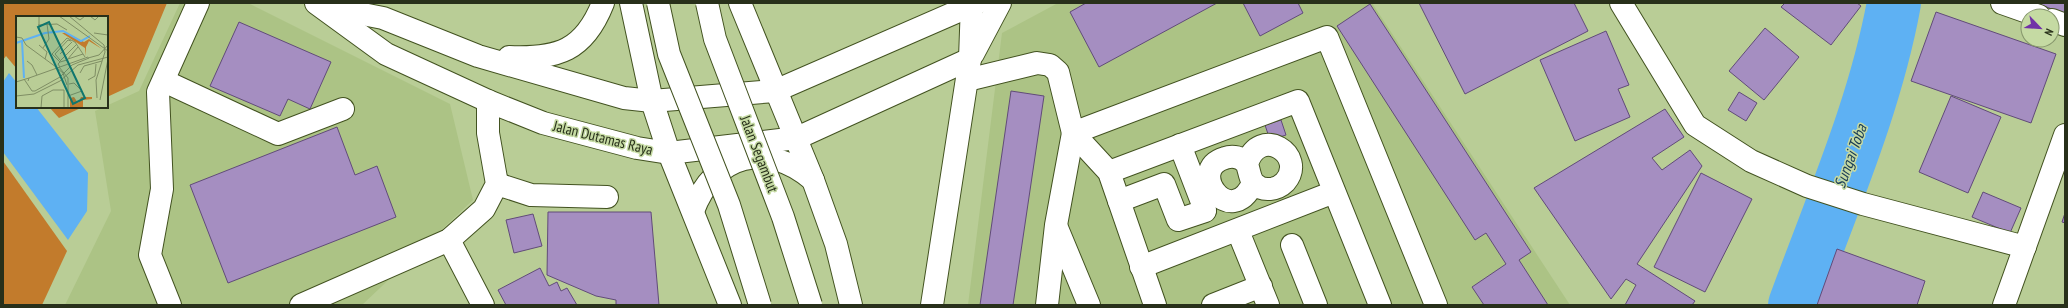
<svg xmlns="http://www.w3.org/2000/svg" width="2068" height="308" font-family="'PT Sans Narrow',sans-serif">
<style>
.built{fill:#acc385}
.forest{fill:#c27b2c}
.water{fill:#5eb1f3}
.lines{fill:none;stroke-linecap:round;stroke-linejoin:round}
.river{stroke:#5eb1f3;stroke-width:54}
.building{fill:#a58ec1;stroke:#614b79}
.minor-casing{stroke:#425220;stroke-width:24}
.major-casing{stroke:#425220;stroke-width:24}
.minor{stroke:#fff;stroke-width:22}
.major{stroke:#fff;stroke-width:22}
.major-bridge-casing{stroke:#425220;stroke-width:24;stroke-linecap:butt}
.major-bridge{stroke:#fff;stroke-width:22}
.labels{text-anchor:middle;stroke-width:3;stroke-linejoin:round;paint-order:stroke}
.street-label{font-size:15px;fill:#28301a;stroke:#c5daa3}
.water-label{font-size:16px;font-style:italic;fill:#183a55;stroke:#c5daa3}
.inset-river{fill:none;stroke:#5eb1f3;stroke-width:2}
.inset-road{fill:none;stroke:#7f8e64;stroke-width:1}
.view{fill:#0f766e;fill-opacity:0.15;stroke:#0f766e;stroke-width:2}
.inset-edge{fill:none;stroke:#28301a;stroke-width:2}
</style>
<rect width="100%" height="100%" fill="#b9cd96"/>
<!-- built -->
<g class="built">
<polygon points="180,3 248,3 450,104 473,200 362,305 65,305 111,211 95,111 139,91"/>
<polygon points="1058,3 1372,3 1570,305 968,305 1002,33"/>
</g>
<!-- forest -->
<g class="forest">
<polygon points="3,3 167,3 133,85 107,97 107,17 17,17 17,69 6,56 3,60"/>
<polygon points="49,107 83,107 59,118"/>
<polygon points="3,161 67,251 42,305 3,305"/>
</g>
<!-- water -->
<polygon class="water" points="9,73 17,83 17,107 36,107 88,173 87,211 68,240 3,152 3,82"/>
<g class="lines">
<!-- river -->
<path class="river" d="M1795,305C1831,206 1875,107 1894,3"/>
</g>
<!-- building -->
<g class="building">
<polygon points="1086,3 1217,3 1099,67 1070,12"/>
<polygon points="1243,3 1298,3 1303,13 1260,36"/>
<polygon points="1419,3 1574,3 1588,31 1465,94"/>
<polygon points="1785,3 1857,3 1861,6 1831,45 1781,7"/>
<polygon points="2036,3 2065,3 2065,14"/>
<polygon points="1370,4 1531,252 1519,260 1548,305 1484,305 1472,287 1506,264 1486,233 1475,240 1337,26"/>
<polygon points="1936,12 2056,54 2031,123 1911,81"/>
<polygon points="239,22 331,62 310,109 288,99 280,116 210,86"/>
<polygon points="1765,28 1799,57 1764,100 1729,71"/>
<polygon points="1606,31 1629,85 1618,89 1630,117 1575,141 1540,60"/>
<polygon points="1011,91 1044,96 1013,305 980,305"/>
<polygon points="1739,92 1757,103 1746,121 1728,110"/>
<polygon points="1951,96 2001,117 1968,193 1919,172"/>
<polygon points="1665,109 1684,137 1652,158 1662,170 1690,150 1702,166 1637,264 1695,301 1692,305 1625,305 1636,285 1626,279 1611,299 1534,188"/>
<polygon points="1281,120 1286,135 1270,140 1265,125"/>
<polygon points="337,127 355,175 377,166 396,217 228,283 190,185"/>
<polygon points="1701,173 1752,199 1705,292 1654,267"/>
<polygon points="1983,192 2021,208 2010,233 1972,217"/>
<polygon points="548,212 651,212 659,305 616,305 616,300 596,296 547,275"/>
<polygon points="2065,213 2065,223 2062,222"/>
<polygon points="533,214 542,246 514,253 506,220"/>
<polygon points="1837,249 1925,281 1917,305 1817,305"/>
<polygon points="540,268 549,286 557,282 561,291 567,288 577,305 506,305 498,290"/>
</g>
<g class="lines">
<!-- minor casing -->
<g class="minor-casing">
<g id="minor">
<polyline points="316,3 386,54 488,101 543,123 637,148 669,153 797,138 970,59"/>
<polyline points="1621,3 1695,125 1751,161 1807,186 1863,204 2025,247"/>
<polyline points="2002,3 2039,16"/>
<polyline points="327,7 383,18 478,56 624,98 652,101 775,91 977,3"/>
<polyline points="2052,20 2065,25"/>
<polyline points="973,54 1000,3"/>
<path d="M509,57C558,59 584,51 603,3"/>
<polyline points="967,80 1037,63 1050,65 1058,72 1073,133 1327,37 1436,305"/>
<polyline points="164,81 278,134 343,109"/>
<polyline points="1073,133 1109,172 1155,305"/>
<polyline points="1180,145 1205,210"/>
<path d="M1247,164C1249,170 1250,180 1255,184C1263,192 1277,190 1285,182C1308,155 1259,124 1247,164C1241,157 1233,155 1225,158C1185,170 1231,231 1253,183"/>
<polyline points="1109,172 1298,101 1380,305"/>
<polyline points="497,184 531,195 607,197"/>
<polyline points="1119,201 1164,184 1178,220 1205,211"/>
<polyline points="1057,228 1089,305"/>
<polyline points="1238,231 1268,305"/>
<polyline points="449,240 483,305"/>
<polyline points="1292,245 1316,305"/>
<polyline points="1141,267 1334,192"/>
<polyline points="170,305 150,255 162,189 158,92 198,3"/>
<polyline points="301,305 449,240 484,209 497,184 488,133 488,101"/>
<polyline points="932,305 970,59 972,3"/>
<polyline points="1047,305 1056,225 1073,133"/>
<polyline points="1213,305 1261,286"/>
<polyline points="2004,305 2065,135"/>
</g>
</g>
<!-- major casing -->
<g class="major-casing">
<g id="major">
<polyline points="631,3 652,101 669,153 730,305"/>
<polyline points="740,3 813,180 836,244 851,305"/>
<path d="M693,211C714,154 767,140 813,180"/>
</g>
</g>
<!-- minor -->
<use href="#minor" class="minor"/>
<!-- major -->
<use href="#major" class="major"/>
<!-- major-bridge casing -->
<g class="major-bridge-casing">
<g id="major-bridge">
<polyline points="658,3 669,54 729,205 760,305"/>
<polyline points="707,3 715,39 783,217 811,305"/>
</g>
</g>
<!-- major-bridge -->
<use href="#major-bridge" class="major-bridge"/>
</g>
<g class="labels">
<!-- street labels -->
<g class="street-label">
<text transform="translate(603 138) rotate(14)" y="5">Jalan Dutamas Raya</text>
<text transform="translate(759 154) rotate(69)" y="5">Jalan Segambut</text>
</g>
<!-- water labels -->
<g class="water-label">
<text transform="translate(1850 156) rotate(-70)" y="6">Sungai Toba</text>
</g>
</g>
<!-- overview -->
<g transform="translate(16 16)">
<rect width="92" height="92" fill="#b9cd96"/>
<path d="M46,17H51L68,26L73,23L86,33L73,25L70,31V40L69,32ZM58,81L62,87L65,81H76V83L67,84V92H54V82Z" fill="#c27b2c"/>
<path class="inset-river" d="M6,25L8,62M0,27L29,17L47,15L65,25L74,20"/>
<path class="inset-road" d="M43,0L92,35M53,0L88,29L89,36L80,64L81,82M58,0L64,4L69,0M74,0L79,4L83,0M22,9L41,8L51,14M23,15V0M78,17L92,19M0,21L6,22L10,29L40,51M23,29L31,36L29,43M27,32L33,23L31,8M44,38L56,26M72,42L83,39L92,29M52,43L67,38M44,44L39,38L52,24L55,25M11,45L16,49L21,59M44,45L61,28M44,46L51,44L62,31M43,51L52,62V92M44,51L42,48L44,46L36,38L51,22L59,26L69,41M41,52L47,57L51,69M64,57L68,50L86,45M8,63L16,75H19M72,64L79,60L80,48M12,65L13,62L72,41M0,66L13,62M19,75L44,61L56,49L73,42M0,80L18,78L44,65L62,49L92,41M52,80L66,75L58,67L53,68M84,84L92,43M25,92L26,80L37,74H48V92"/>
<path class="view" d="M33,6L69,82L57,88L22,11Z"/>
<rect width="92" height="92" class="inset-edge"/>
</g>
<!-- border -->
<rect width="2068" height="308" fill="none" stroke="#28301a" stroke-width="8"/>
<!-- north arrow -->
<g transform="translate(2040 28) rotate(115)"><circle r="19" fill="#c5daa3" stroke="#86966c"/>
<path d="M0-3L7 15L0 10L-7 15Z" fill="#7132a7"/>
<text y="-6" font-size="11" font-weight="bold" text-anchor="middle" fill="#28301a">N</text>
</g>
</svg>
